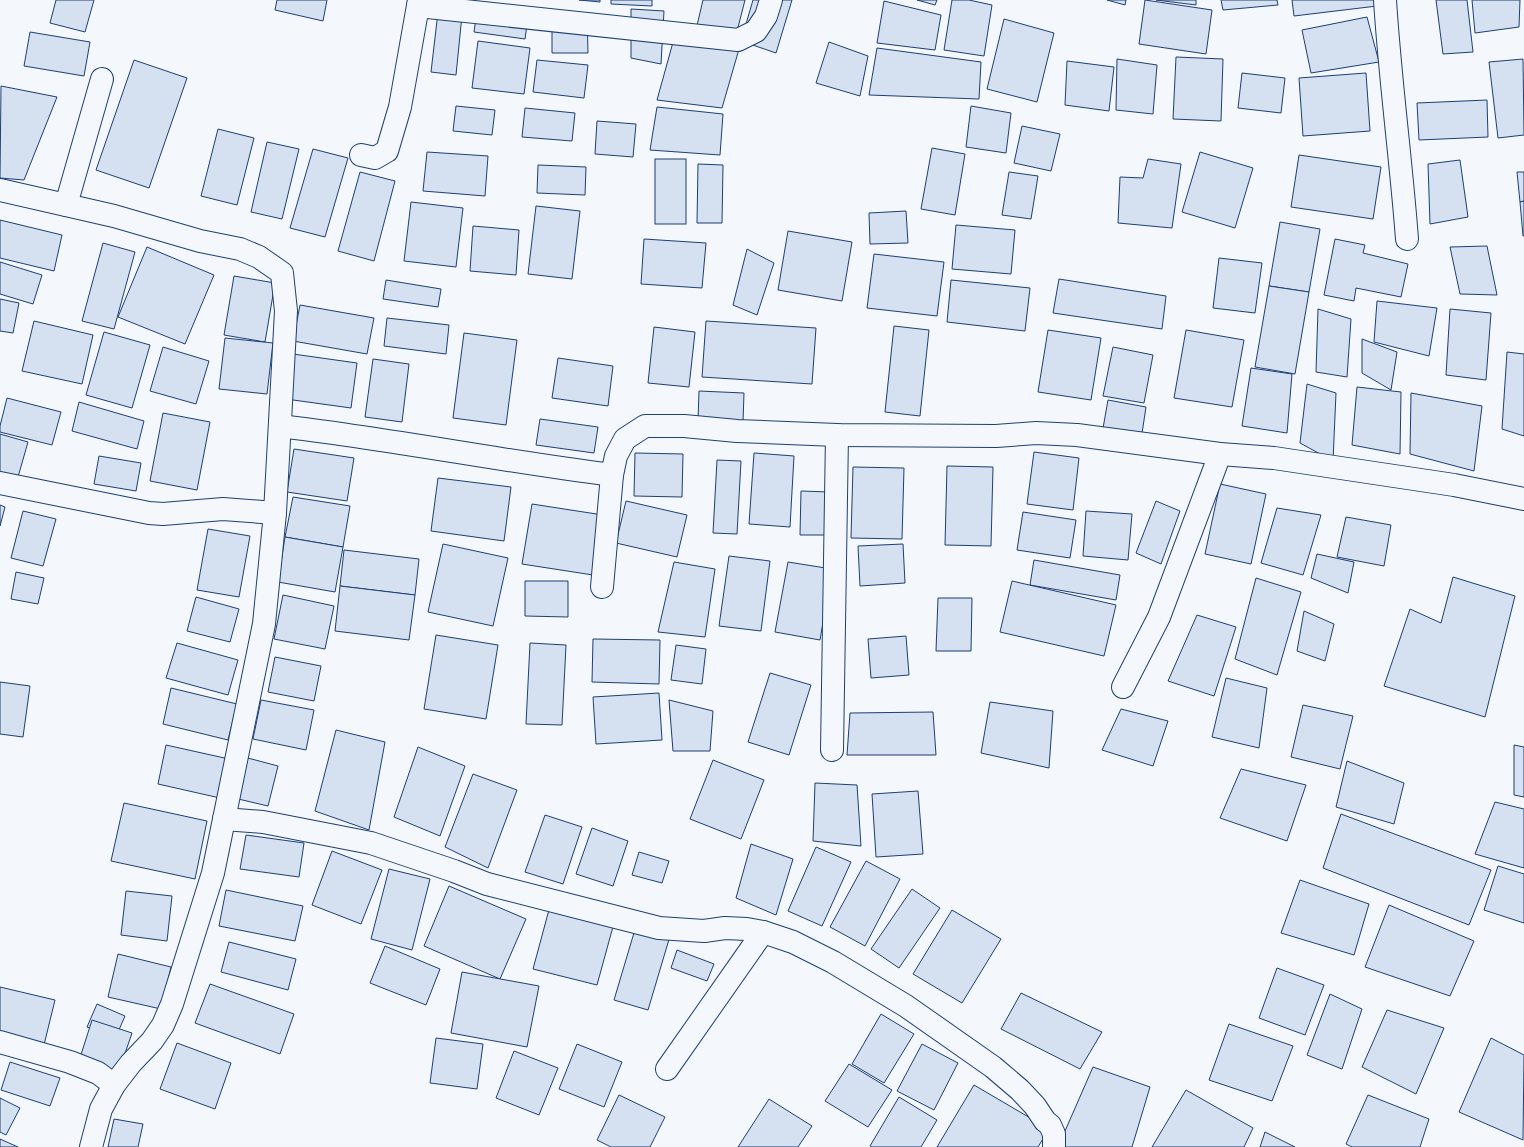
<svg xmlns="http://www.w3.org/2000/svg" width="1524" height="1147" font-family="'Titillium Web',sans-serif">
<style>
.building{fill:#d5e0f0;stroke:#1d3f73}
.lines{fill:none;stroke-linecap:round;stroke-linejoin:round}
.minor-casing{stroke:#1d3f73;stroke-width:24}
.minor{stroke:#f4f7fb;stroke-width:22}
</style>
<rect width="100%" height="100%" fill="#f4f7fb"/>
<!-- building -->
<g class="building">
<polygon points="56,0 94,0 85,32 50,23"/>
<polygon points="277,0 327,0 323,21 275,10"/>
<polygon points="579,0 600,0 600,2"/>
<polygon points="611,0 652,0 652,6 611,4"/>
<polygon points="703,0 745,0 734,43 695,34"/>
<polygon points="753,0 792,0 776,53 741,41"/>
<polygon points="917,0 937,0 935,5"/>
<polygon points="952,0 969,0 992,5 984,56 944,50"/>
<polygon points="1107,0 1126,0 1125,5"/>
<polygon points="1145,0 1212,10 1206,54 1139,44"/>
<polygon points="1156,0 1196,0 1196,5"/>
<polygon points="1221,0 1277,0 1278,5 1223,10"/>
<polygon points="1292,0 1376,0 1377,6 1294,16"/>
<polygon points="1436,0 1467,0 1473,52 1443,54"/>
<polygon points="1472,0 1520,0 1519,27 1475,33"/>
<polygon points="884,1 941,15 935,50 877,43"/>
<polygon points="478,4 529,11 525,39 474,32"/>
<polygon points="631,9 664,11 661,64 631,58"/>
<polygon points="438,12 462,15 456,75 431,72"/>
<polygon points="552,13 587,13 588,53 552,53"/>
<polygon points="1367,17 1379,62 1311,73 1302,30"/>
<polygon points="1004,19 1054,33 1037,102 987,89"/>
<polygon points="30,32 90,42 84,76 24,66"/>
<polygon points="675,35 739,49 722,108 657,100"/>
<polygon points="478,41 530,48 524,94 472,88"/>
<polygon points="829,42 868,56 860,96 816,83"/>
<polygon points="877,48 981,62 979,99 869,95"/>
<polygon points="1176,57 1223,59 1221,121 1173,119"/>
<polygon points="1117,59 1157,65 1153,114 1116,110"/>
<polygon points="1523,59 1524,135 1498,138 1489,62"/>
<polygon points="134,60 187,78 149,188 96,170"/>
<polygon points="537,60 588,65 584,98 533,92"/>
<polygon points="1067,61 1114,67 1109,111 1065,105"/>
<polygon points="1242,73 1285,78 1281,113 1238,108"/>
<polygon points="1366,73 1370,131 1303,136 1299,78"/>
<polygon points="1,86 57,97 24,180 0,178"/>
<polygon points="1487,100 1488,137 1419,140 1417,103"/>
<polygon points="456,106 495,110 492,135 453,131"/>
<polygon points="971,106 1011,113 1006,153 966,147"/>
<polygon points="657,107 723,114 720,155 650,150"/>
<polygon points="525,108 575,113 572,141 522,137"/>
<polygon points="597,121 636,124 633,157 595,154"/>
<polygon points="1022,126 1060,134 1051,171 1014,163"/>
<polygon points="218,129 254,138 237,205 201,196"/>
<polygon points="267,142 299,149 282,219 251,212"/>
<polygon points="932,148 965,154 955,215 921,209"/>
<polygon points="313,149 348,158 325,237 290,228"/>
<polygon points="427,152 488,156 485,196 423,191"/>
<polygon points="1200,152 1253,168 1235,228 1182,212"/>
<polygon points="1299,155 1381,167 1373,219 1291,207"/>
<rect x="655" y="159" width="31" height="65"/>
<polygon points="1148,159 1181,164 1172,228 1118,223 1120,177 1143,178"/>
<polygon points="1460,160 1468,217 1430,224 1428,164"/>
<polygon points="698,164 723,165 722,223 697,223"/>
<polygon points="538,165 586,167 585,195 537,193"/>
<polygon points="360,172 395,181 374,261 338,251"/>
<polygon points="1009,172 1038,176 1031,219 1002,215"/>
<polygon points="1517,172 1524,172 1524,201 1520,202"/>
<polygon points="1524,201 1524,236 1523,236 1520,202"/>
<polygon points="411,202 463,208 456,267 404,261"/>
<polygon points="536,206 580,211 572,279 528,274"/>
<polygon points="906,211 908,243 870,244 869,213"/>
<polygon points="0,220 62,235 54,271 0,258"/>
<polygon points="1280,222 1320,229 1309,292 1269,286"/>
<polygon points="956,225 1015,230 1011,274 952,269"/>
<polygon points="473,226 519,230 516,275 470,271"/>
<polygon points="788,231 852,242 842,301 778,290"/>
<polygon points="644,239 706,243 702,288 641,284"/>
<polygon points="1335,239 1365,245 1363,253 1408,264 1401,297 1356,288 1354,301 1324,295"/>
<polygon points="103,243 135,252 114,329 82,321"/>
<polygon points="1487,246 1497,295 1460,294 1450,247"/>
<polygon points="147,247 214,275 185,344 118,317"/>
<polygon points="747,249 774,263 757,315 733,305"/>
<polygon points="874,254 944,262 937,316 867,308"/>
<polygon points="1219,258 1262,263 1255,313 1213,308"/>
<polygon points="0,262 42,275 33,304 0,294"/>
<polygon points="234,276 275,283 265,342 224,335"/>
<polygon points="1059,279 1166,296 1162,329 1053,313"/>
<polygon points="386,280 441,289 438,307 383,299"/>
<polygon points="951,280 1030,288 1025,331 947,322"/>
<polygon points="1269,286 1309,292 1295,374 1255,367"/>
<polygon points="0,299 19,303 13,333 0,331"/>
<polygon points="1377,301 1437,308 1429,356 1374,342"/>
<polygon points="300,305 374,318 367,354 293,341"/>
<polygon points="1318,309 1351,319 1347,377 1316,372"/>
<polygon points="1450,309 1491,313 1486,380 1446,375"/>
<polygon points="387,318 449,325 446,354 384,346"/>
<polygon points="34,321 93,335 82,384 22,371"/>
<polygon points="706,321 816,328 812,384 702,377"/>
<polygon points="894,326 929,330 920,416 885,412"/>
<polygon points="654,327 695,332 689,387 648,383"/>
<polygon points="1048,330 1101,338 1091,400 1038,392"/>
<polygon points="1186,330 1244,340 1232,407 1174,398"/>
<polygon points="104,332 150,345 132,408 86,395"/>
<polygon points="464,333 517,340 506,425 453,418"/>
<polygon points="225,338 273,343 267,394 219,389"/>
<polygon points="1362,339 1397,352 1391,390 1362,373"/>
<polygon points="163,347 209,361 196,404 150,391"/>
<polygon points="1113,347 1153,355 1144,403 1103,396"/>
<polygon points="1507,352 1524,354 1524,436 1502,429"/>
<polygon points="293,354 357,363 351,408 286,399"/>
<polygon points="558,358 613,366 608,406 552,398"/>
<polygon points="373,359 409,364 402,422 365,417"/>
<polygon points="1251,368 1292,374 1287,433 1242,426"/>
<polygon points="1307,384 1336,393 1333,461 1300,443"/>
<polygon points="1357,387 1401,392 1400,454 1352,445"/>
<polygon points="699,391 744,393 743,422 698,420"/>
<polygon points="1411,393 1482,406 1474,471 1410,454"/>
<polygon points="7,398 61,412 52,445 0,432 0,426"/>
<polygon points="1108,400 1146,407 1141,440 1102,434"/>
<polygon points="79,402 144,421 137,449 72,431"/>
<polygon points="163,413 210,422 197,490 150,481"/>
<polygon points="540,419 598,427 594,453 536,445"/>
<polygon points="0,434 28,442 16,484 0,479"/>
<polygon points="294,449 354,458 347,501 287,492"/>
<polygon points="1034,452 1079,458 1073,510 1027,504"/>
<polygon points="635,453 683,454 682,497 634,496"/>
<polygon points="754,453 794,456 790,527 749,524"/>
<polygon points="99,456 141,463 136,491 94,484"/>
<polygon points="717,460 741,461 737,534 713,533"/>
<polygon points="947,466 993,467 991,546 945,545"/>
<polygon points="853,467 904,468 902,539 851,538"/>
<polygon points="438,478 511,487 504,541 431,531"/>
<polygon points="1220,484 1266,494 1251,564 1205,554"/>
<polygon points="801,491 830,492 829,535 800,535"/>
<polygon points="293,497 350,506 343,547 285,537"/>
<polygon points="626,501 687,515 677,557 616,543"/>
<polygon points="1156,501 1180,511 1161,564 1136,553"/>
<polygon points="532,504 603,515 593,575 522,564"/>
<polygon points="0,505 5,507 0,526"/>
<polygon points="1277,508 1321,515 1303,575 1261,563"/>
<polygon points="23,511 56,519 43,566 11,558"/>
<polygon points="1086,511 1132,514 1128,560 1083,556"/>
<polygon points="1023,512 1076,520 1070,558 1017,550"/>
<polygon points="1346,517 1391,525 1384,566 1337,557"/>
<polygon points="208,529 250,536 239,597 197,590"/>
<polygon points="285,537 343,547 335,592 278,582"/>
<polygon points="443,544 508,558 493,626 428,612"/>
<polygon points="903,544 905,583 860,586 858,546"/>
<polygon points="344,550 419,559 415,595 340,586"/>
<polygon points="1317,554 1354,562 1348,593 1311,578"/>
<polygon points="729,556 770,561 761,631 719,626"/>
<polygon points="1034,560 1120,575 1116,600 1030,585"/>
<polygon points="674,562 715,569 705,637 658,632"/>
<polygon points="788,562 832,569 820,640 775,632"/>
<polygon points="16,572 44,578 38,604 11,599"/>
<polygon points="1453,577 1515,596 1485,717 1384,686 1410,609 1441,623"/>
<polygon points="1256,578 1301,592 1277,675 1235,659"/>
<polygon points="525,581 568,581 568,617 525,616"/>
<polygon points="1012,581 1116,605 1104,656 1000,632"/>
<polygon points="340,586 415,595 409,640 335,631"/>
<polygon points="283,595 334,606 325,649 274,639"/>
<polygon points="196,597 239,609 230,642 187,631"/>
<polygon points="938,598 972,598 971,651 936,651"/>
<polygon points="1304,611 1334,624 1325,661 1297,651"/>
<polygon points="1197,615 1236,627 1214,696 1168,681"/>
<polygon points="436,635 498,645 486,719 424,709"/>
<polygon points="906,636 909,675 871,678 868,639"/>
<polygon points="593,639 660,640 659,684 592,682"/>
<polygon points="177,643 238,660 228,695 166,678"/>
<polygon points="530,643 566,645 562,725 526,724"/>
<polygon points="676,645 706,649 702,684 671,680"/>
<polygon points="275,657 321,666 314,701 268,692"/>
<polygon points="770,673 811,685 789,755 748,742"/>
<polygon points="1226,678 1267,688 1259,748 1212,737"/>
<polygon points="0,682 30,686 23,737 0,734"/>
<polygon points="171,688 237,704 228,740 163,724"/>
<polygon points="659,693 662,740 596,744 593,697"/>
<polygon points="261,700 314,710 306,750 253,739"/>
<polygon points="669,700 713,711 710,751 673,751"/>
<polygon points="990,702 1053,711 1049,768 981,753"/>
<polygon points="1303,705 1353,716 1340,769 1291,757"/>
<polygon points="1121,709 1168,721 1153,766 1102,750"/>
<polygon points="933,712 936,755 847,755 850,713"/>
<polygon points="336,730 385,742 369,830 315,811"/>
<polygon points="166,745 229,759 220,798 158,784"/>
<polygon points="1514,745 1524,747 1524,797 1514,795"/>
<polygon points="418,747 465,766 440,836 394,817"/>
<polygon points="244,757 278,766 268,806 234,798"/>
<polygon points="713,760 764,780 741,839 690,819"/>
<polygon points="1347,761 1404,783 1394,824 1336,807"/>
<polygon points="1241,769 1306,785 1287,841 1220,818"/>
<polygon points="473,774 517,790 488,868 445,847"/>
<polygon points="815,783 857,785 861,846 813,841"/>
<polygon points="918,791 923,854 876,857 872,794"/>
<polygon points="1495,802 1524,809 1524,868 1475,854"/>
<polygon points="124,803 207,821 195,879 111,861"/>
<polygon points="1341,814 1491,870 1469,925 1323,868"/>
<polygon points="545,815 582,827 563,884 525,872"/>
<polygon points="592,828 628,841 613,886 576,874"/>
<polygon points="246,835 304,843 299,877 240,869"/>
<polygon points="751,844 793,859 776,915 736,898"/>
<polygon points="816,847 851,862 822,926 788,911"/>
<polygon points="332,851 382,870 361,924 312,905"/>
<polygon points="639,852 669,861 662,883 632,875"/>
<polygon points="866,861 900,879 865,946 830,927"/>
<polygon points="1498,866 1524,874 1524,923 1484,910"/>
<polygon points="389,869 430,879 412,950 371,939"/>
<polygon points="1300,880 1369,904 1354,955 1281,933"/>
<polygon points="449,886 526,919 500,979 424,946"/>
<polygon points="912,889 940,908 899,968 871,949"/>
<polygon points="226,890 303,906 295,941 219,926"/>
<polygon points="126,891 172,896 167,941 121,935"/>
<polygon points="1389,905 1474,941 1450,996 1365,967"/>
<polygon points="550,906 614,923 597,985 533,969"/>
<polygon points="952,910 1001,939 962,1003 913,974"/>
<polygon points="636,926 670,936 648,1010 614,1000"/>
<polygon points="229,942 296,959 288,990 221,972"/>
<polygon points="385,946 440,969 426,1005 370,983"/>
<polygon points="677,950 714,964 707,981 671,968"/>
<polygon points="118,954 171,967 161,1009 108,997"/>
<polygon points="1277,968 1324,985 1305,1035 1259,1018"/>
<polygon points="462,972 539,986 527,1047 451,1033"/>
<polygon points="210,984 294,1014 280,1054 195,1023"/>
<polygon points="0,987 55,1000 43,1049 0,1039"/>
<polygon points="1021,993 1102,1032 1080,1069 1001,1029"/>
<polygon points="1330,994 1362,1009 1342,1069 1307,1055"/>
<polygon points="97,1004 125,1016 115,1039 87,1027"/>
<polygon points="1387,1010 1444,1028 1416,1094 1362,1067"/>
<polygon points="881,1014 914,1034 884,1083 852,1064"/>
<polygon points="92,1020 132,1033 118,1074 79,1061"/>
<polygon points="1229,1024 1293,1046 1272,1101 1209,1080"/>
<polygon points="436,1038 483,1044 477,1089 430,1083"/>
<polygon points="1491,1038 1524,1055 1523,1140 1459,1112"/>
<polygon points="177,1043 231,1063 215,1109 160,1089"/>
<polygon points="577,1044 622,1062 604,1107 559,1089"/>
<polygon points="922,1044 958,1063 934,1110 897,1091"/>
<polygon points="514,1051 558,1068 539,1115 496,1098"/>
<polygon points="10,1062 60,1078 50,1106 1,1090"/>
<polygon points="849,1064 892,1090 868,1127 825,1101"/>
<polygon points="1093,1067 1150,1087 1132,1147 1058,1147"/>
<polygon points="974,1085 1049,1129 1038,1147 937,1147"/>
<polygon points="1186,1090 1253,1128 1244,1147 1152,1147"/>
<polygon points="619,1095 665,1117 650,1147 611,1147 597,1140"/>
<polygon points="1368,1095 1429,1119 1420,1147 1352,1147 1346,1144"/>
<polygon points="899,1097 937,1120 921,1147 872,1147 870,1146"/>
<polygon points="0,1098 20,1108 6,1135 0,1132"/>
<polygon points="769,1099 812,1126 798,1147 738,1147"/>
<polygon points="114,1119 143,1124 138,1147 108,1147"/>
<polygon points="1265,1132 1295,1147 1260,1147"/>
<polygon points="0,1139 18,1147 0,1147"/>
</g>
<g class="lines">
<!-- minor casing -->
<g class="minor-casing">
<g id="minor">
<path d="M1385,0C1390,80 1401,159 1407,239"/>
<polyline points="418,6 738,40 756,31 766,16 771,0"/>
<polyline points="361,155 375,158 387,151 400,107 419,0"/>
<polyline points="0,190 114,216 200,241 240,249 259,257 282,273 286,311 275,513 264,624 213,873 172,1004 163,1025 152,1041 131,1063 114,1085 101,1109 91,1147"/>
<polyline points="66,205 102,79"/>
<path d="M280,426C391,439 501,461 612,475L616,456L625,439L645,426H684L737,431L837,435L996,436L1036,433L1077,435L1220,454L1274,458L1454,485L1524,499"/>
<polyline points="0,483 149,513 163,514 223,509 275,513"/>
<polyline points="602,587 612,475"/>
<polyline points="1123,687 1159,617 1220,454"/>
<polyline points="832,750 837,435"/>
<polyline points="224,819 263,822 371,843 454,871 487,884 659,928 704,931 725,928 747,929 763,932 793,942 833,962 906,1006 993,1067 1020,1090 1035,1106 1045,1121 1050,1125 1054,1134 1054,1147"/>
<polyline points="0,1042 70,1062 98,1073 114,1085"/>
<polyline points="667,1069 763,932"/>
</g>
</g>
<!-- minor -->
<use href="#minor" class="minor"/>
</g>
</svg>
